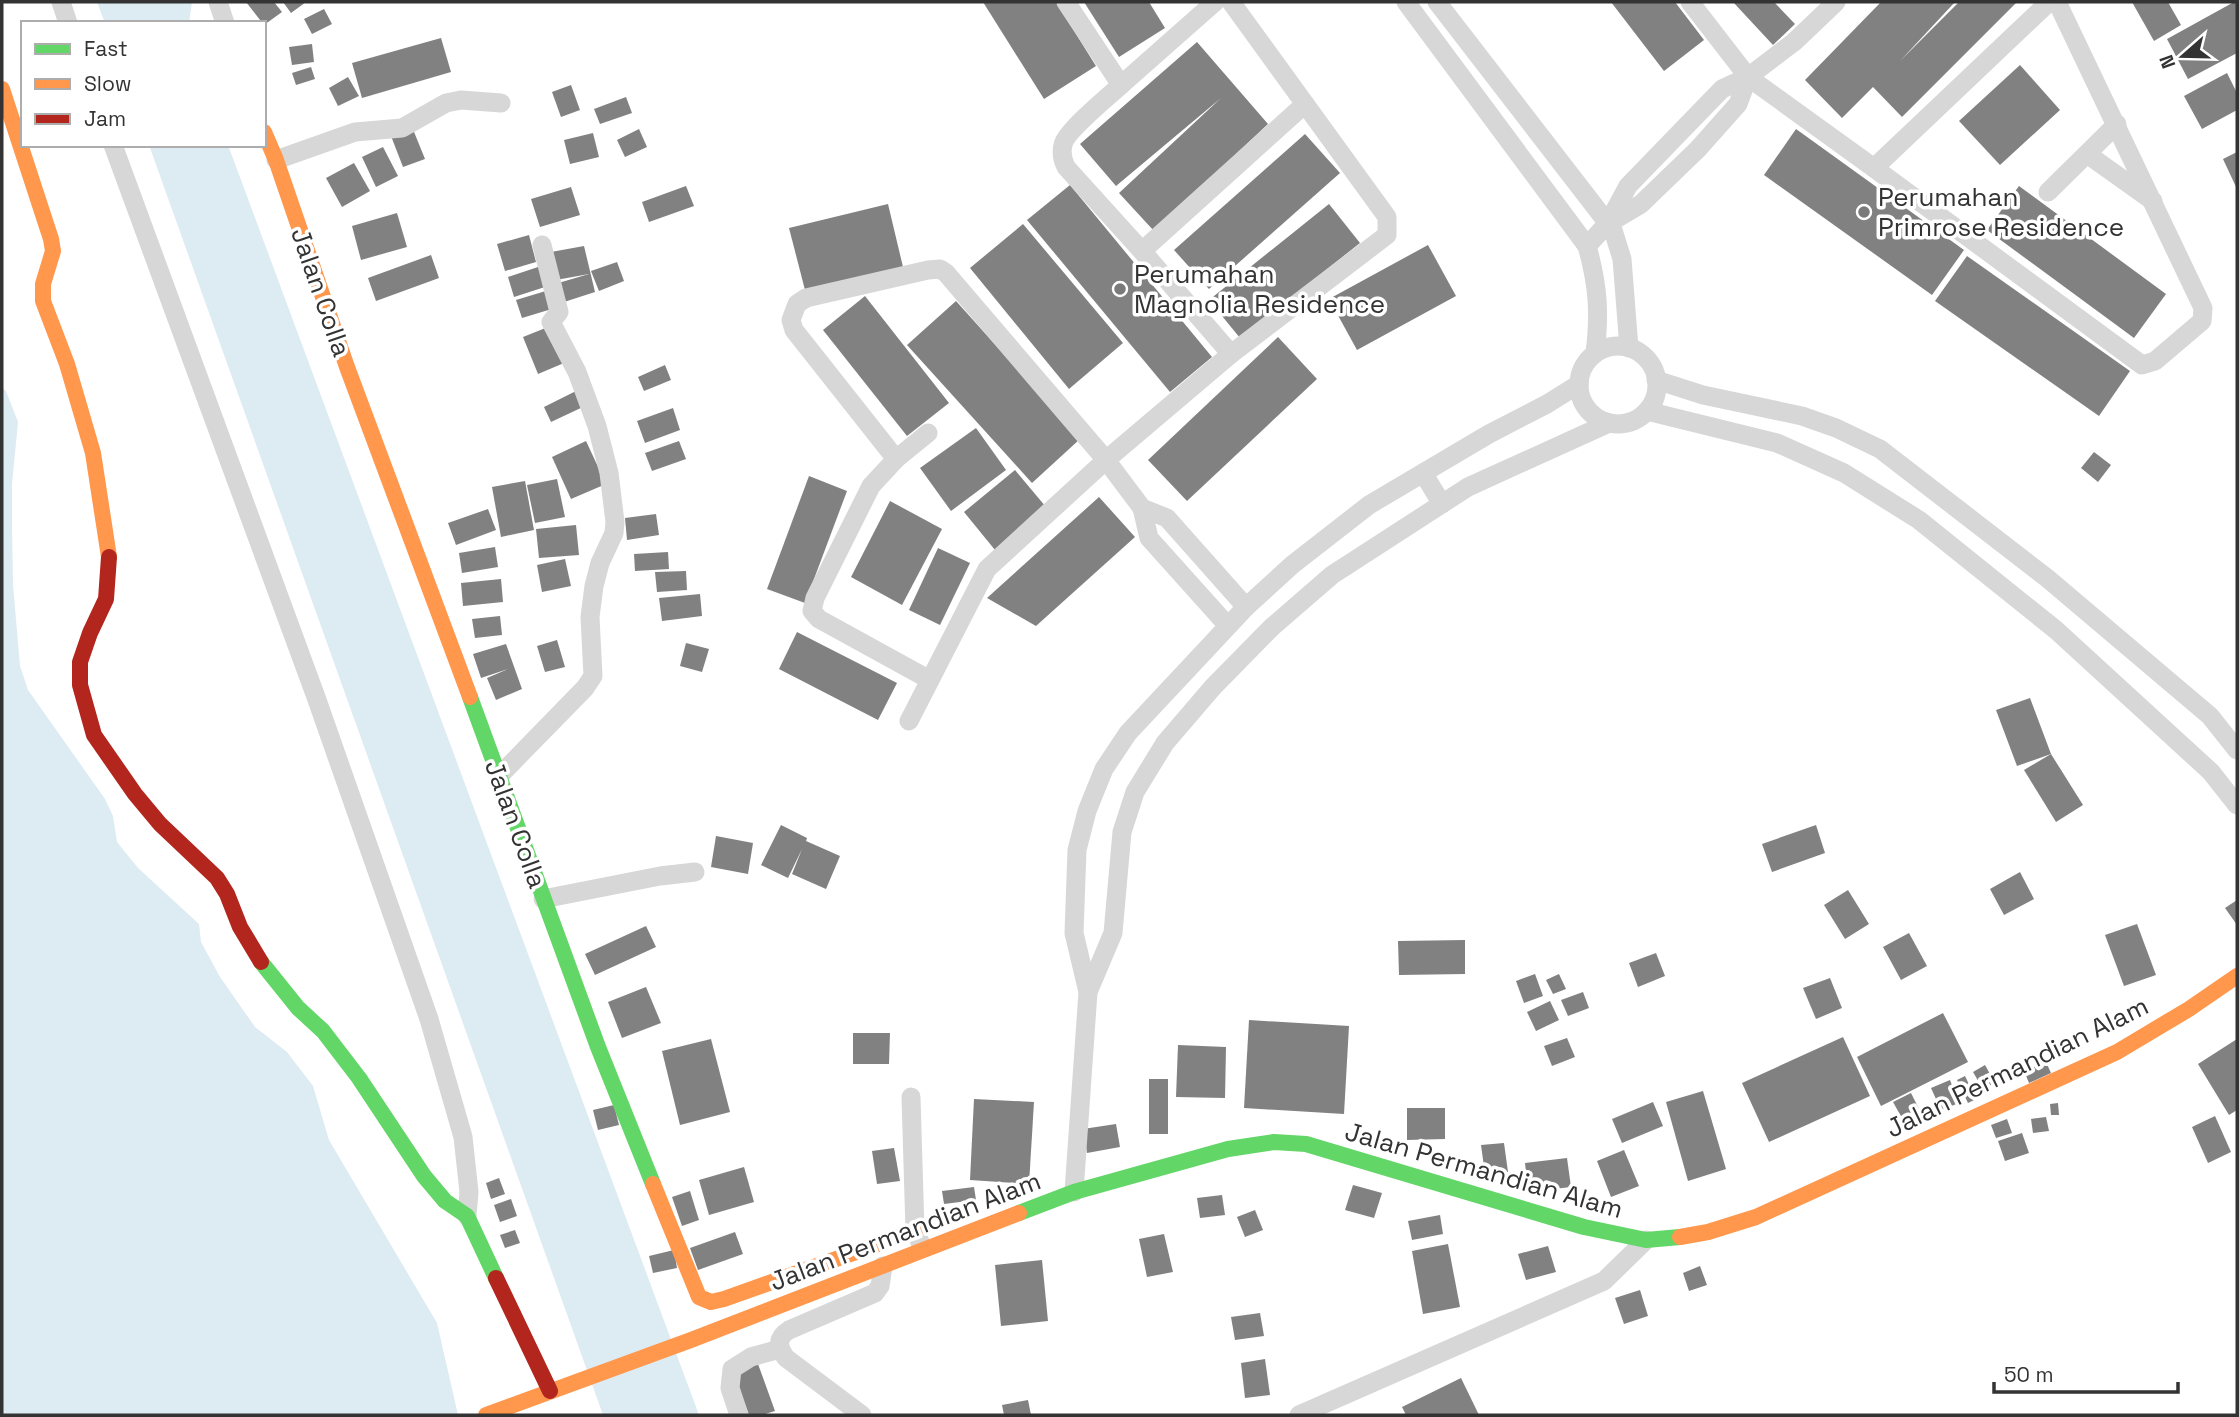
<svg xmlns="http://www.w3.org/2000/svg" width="2239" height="1417" font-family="'Space Grotesk',sans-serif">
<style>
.water{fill:#ddebf3}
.building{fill:#818181}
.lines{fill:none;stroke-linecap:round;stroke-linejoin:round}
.street{stroke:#d7d7d7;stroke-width:19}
.fast{stroke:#63d668;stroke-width:16}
.slow{stroke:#ff974d;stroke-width:16}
.jam{stroke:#b3261e;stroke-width:16}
.poi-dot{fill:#7a7a7a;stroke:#fff;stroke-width:2.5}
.labels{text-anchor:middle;stroke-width:7;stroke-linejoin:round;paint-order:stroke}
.poi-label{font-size:26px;fill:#333;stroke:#fff;text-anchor:start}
.street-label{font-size:26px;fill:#333;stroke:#fff}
</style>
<rect width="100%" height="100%" fill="#fff"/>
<!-- water -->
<g class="water">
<polygon points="97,2 192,2 189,23 105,23"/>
<polygon points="149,145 228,145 699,1415 603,1415"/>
<polygon points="2,388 6,391 18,422 12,484 12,525 13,585 20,666 28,690 105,799 113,816 117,842 138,868 199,924 201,942 220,977 255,1027 287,1052 313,1086 329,1140 437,1323 458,1415 2,1415"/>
</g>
<!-- building -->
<g class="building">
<polygon points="246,2 274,2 282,12 264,25"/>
<polygon points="283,2 306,2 291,13"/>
<polygon points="983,2 1056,2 1096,66 1044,99"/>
<polygon points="1084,2 1149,2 1165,28 1119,57"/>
<polygon points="1611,2 1675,2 1704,40 1664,71"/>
<polygon points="1733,2 1774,2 1795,24 1773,45"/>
<polygon points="1881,2 1955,2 1900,61 1959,2 2017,2 1902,117 1873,87 1842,118 1805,80"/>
<polygon points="2132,2 2168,2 2181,25 2154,41"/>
<polygon points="2234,2 2237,2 2237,53 2188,79 2167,39"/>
<polygon points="324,9 332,24 312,34 304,19"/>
<polygon points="441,38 451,72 362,98 352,63"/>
<polygon points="1197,42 1268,124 1154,231 1119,193 1221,98 1116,186 1080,144"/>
<polygon points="312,44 314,62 292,65 289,47"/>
<polygon points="2020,65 2060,110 2000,165 1959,121"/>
<polygon points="311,67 315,79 296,85 292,73"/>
<polygon points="2227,73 2237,93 2237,110 2202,129 2184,96"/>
<polygon points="348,77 359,96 338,106 329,88"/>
<polygon points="571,85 580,110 561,117 552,92"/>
<polygon points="626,97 632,113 600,124 594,109"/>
<polygon points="412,127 425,159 403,167 391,136"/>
<polygon points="639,129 647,147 625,157 617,140"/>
<polygon points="1796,129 1964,250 1932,295 1764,175"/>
<polygon points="593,133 599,157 570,164 564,140"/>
<polygon points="1305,134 1340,173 1209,289 1174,250"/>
<polygon points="383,147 398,176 376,187 362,157"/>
<polygon points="2237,152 2237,189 2223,159"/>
<polygon points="354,163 370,191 342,207 326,178"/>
<polygon points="1070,185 1212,357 1170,392 1027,220"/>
<polygon points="686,186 694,206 649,222 642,202"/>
<polygon points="2019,186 2166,294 2134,338 1987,230"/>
<polygon points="571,187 580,215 540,227 531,199"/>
<polygon points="888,204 903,267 805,290 789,228"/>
<polygon points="1329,204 1360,243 1240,338 1209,300"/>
<polygon points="397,213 407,247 361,260 352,226"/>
<polygon points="1023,224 1123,343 1069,389 970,268"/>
<polygon points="529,235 536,262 505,271 497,244"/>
<polygon points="1428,245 1456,296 1357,350 1329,299"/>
<polygon points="584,246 595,292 561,303 555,284 589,274 556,280 551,252"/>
<polygon points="431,255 439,278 376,301 368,278"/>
<polygon points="1967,256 2130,371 2099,416 1935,301"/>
<polygon points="617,262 624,281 599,291 591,271"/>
<polygon points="541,266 548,286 514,297 508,277"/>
<polygon points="549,290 555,308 522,318 516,300"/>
<polygon points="865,296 949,403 907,436 823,330"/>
<polygon points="956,301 1080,439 1032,483 907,345"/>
<polygon points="548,327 564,363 538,374 523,337"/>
<polygon points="1278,337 1317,379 1187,501 1148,460"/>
<polygon points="665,365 671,380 644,391 638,377"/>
<polygon points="578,390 585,406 551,422 544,407"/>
<polygon points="673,408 680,430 645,443 637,421"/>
<polygon points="976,428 1006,470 951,511 920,468"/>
<polygon points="586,441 606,484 571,499 552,457"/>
<polygon points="679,441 686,459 652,471 645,453"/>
<polygon points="2094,452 2111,465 2098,482 2081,468"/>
<polygon points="1015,470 1046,507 995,550 964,512"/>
<polygon points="809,476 847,491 805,603 767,589"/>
<polygon points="557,479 565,517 535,523 527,485"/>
<polygon points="525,481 534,530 501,537 492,487"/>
<polygon points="1099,497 1135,537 1036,626 987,598"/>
<polygon points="890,501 942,529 902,605 851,577"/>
<polygon points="488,509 496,530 456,545 448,523"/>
<polygon points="656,514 659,535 627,540 625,518"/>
<polygon points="576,525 579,555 539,558 536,529"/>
<polygon points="495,547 498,567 462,573 459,553"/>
<polygon points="938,548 970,563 940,625 909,610"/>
<polygon points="668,552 669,569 635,571 634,554"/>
<polygon points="565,559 571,586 542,592 537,565"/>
<polygon points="686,571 687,590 657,592 655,572"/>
<polygon points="501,579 503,602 463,606 461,583"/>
<polygon points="700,594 702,616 662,621 659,598"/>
<polygon points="500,616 502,635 475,638 472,619"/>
<polygon points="797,632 897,683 878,720 779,669"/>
<polygon points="557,640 565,667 545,672 537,646"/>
<polygon points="686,643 709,649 702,672 680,666"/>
<polygon points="506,644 522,689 496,700 487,678 508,669 481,678 473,654"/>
<polygon points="2030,698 2051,754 2017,766 1996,710"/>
<polygon points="2051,754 2083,805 2056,822 2024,770"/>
<polygon points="781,825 807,838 806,841 840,856 826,889 792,874 802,849 788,878 761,865"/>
<polygon points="1816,825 1825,853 1772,872 1762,844"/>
<polygon points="716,836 753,843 748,874 711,867"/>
<polygon points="2020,872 2034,899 2004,915 1990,889"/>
<polygon points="1848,890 1869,924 1845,939 1824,905"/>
<polygon points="2237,900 2237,925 2225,908"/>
<polygon points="2137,924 2156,975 2124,986 2105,935"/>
<polygon points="646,926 656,947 595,975 585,954"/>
<polygon points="1909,933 1927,966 1901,980 1883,947"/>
<polygon points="1465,940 1465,974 1399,975 1398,941"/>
<polygon points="1656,953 1665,976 1638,987 1629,963"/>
<polygon points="1535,974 1543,996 1524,1003 1516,981"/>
<polygon points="1559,974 1566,989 1553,994 1546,980"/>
<polygon points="1830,978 1842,1008 1816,1019 1803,988"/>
<polygon points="646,987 661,1023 622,1038 608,1002"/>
<polygon points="1583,992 1589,1008 1568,1016 1561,1000"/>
<polygon points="1550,1001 1559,1020 1536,1031 1527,1012"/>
<polygon points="1943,1013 1968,1062 1881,1106 1857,1057"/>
<polygon points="1249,1020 1349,1026 1344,1114 1244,1108"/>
<polygon points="853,1033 890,1033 889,1064 853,1064"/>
<polygon points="1843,1037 1870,1096 1769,1142 1742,1083"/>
<polygon points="1567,1038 1575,1057 1552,1066 1544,1046"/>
<polygon points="711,1039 730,1112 680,1125 662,1051"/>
<polygon points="2237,1039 2237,1110 2229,1115 2198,1064"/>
<polygon points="1178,1045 1226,1047 1225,1098 1176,1097"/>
<polygon points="2046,1062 2051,1073 2029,1083 2024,1071"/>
<polygon points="1985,1065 1995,1083 1983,1089 1973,1072"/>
<polygon points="1965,1076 1976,1099 1968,1103 1957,1080"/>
<rect x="1149" y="1079" width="19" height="55"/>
<polygon points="1950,1080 1959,1103 1941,1110 1931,1088"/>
<polygon points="1703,1091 1726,1169 1688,1181 1666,1102"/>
<polygon points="1911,1093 1920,1111 1903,1120 1893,1102"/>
<polygon points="974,1099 1034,1102 1029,1184 970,1180"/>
<polygon points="1653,1102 1663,1126 1622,1143 1612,1119"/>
<polygon points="2058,1103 2059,1115 2051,1115 2050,1104"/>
<polygon points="614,1105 619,1125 598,1130 593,1110"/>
<polygon points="1407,1108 1445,1108 1445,1139 1407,1140"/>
<polygon points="2215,1116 2231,1152 2208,1163 2192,1127"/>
<polygon points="2046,1117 2049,1131 2033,1133 2031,1119"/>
<polygon points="2007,1119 2012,1133 1996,1138 1991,1125"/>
<polygon points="1116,1124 1120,1147 1087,1153 1083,1129"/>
<polygon points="2022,1133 2029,1153 2005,1161 1998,1141"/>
<polygon points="1504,1143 1508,1172 1485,1174 1481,1145"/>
<polygon points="894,1148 900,1181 877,1184 872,1151"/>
<polygon points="1624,1150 1639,1186 1611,1197 1597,1161"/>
<polygon points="1567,1158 1571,1187 1528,1192 1525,1163"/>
<polygon points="744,1167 754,1202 709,1215 699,1180"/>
<polygon points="499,1178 505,1194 491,1199 486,1183"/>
<polygon points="1353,1185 1382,1193 1374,1218 1345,1210"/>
<polygon points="974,1187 976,1200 944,1204 942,1191"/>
<polygon points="690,1191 699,1220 682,1226 672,1197"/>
<polygon points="1222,1195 1225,1215 1200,1218 1197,1198"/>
<polygon points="511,1199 517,1216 500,1222 494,1205"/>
<polygon points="1255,1210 1263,1230 1245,1237 1237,1217"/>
<polygon points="1440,1215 1443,1234 1412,1240 1408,1221"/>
<polygon points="515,1230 520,1243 505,1248 500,1235"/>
<polygon points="735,1232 743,1254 698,1270 690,1248"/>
<polygon points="1164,1234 1173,1272 1147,1277 1139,1239"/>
<polygon points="1448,1244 1460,1307 1423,1314 1412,1251"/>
<polygon points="1548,1246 1556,1272 1526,1280 1518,1254"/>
<polygon points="674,1250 677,1268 653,1273 649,1256"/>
<polygon points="1042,1260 1048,1321 1001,1326 995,1265"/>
<polygon points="1700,1266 1707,1285 1689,1291 1683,1273"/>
<polygon points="1640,1290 1648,1316 1624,1324 1615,1298"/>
<polygon points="1260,1313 1264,1336 1235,1340 1231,1317"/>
<polygon points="1265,1359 1270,1395 1245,1398 1241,1363"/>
<polygon points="758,1364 775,1411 762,1415 749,1415 733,1373"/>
<polygon points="1461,1378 1479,1415 1406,1415 1402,1407"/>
<polygon points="1028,1400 1031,1415 1004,1415 1002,1405"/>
</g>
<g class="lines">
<!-- street -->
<g class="street">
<polyline points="61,2 68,23"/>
<polyline points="218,2 225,23"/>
<path d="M1066,2L1121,85C1109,96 1065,132 1063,145C1061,153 1063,161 1066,167L1142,251L1231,354"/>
<path d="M1406,2L1587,246C1598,285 1600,313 1595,353"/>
<polyline points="1437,2 1613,230 1622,259 1629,348"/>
<polyline points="1690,2 1748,77 1874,168 2049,2"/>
<polyline points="1121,85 1215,2"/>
<polyline points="113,145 316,697 429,1019 463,1137 469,1192 467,1216"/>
<polyline points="2087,154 2153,201"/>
<polyline points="276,160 355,132 402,128 446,103 461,100 501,103"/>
<polyline points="1874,168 2142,365 2155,361 2202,321 2203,308 2057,2"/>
<polyline points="2048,192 2117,124"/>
<polyline points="1609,223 1641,204 1698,149 1738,104 1748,77"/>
<polyline points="1587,246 1608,223 1628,186 1722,89 1748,77 1794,42 1836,2"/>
<polyline points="1142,251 1305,104"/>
<circle cx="1618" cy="385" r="39"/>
<polyline points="1656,380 1703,395 1802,416 1836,428 1880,449 2047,578 2210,716 2237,750"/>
<polyline points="1647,411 1777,443 1844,473 1919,520 2056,630 2211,772 2237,805"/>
<polyline points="928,433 896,459 871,486 815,598 812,611 819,619 930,680"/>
<polyline points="896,459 794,330 791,320 797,304 806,298 928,270 940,269 946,273 1106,460 1142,508 1149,538 1228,626"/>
<polyline points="1423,473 1442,504"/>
<polyline points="1142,508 1167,518 1246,607"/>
<polyline points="909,721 987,569 1106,460 1231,354 1387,235 1387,217 1231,2"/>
<polyline points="499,776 585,688 593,676 590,617 594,586 600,563 614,533 615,522 609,473 597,426 577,372 551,322 559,312 542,245"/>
<polyline points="543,899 660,876 695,872"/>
<polyline points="1088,992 1113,933 1122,832 1135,792 1165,743 1213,687 1272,627 1332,575 1468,487 1609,423"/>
<polyline points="911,1097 915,1231 920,1242"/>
<polyline points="1074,1192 1088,992 1074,933 1077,850 1087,811 1104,769 1128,733 1246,607 1292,565 1369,505 1489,434 1547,404 1579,384"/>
<polyline points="739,1415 730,1388 732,1369 751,1357 780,1349"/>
<path d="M862,1415L786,1358C778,1347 776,1338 789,1330L875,1293L880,1286L883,1266"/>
<polyline points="1299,1415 1604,1281 1646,1240"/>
</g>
<!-- fast -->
<g class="fast">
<polyline points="470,697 598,1047 653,1184"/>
<polyline points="261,962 298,1008 323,1031 359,1078 424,1176 445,1201 467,1216 496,1278"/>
<polyline points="1019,1213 1074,1192 1228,1149 1274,1142 1306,1144 1584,1227 1646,1240 1680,1237"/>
</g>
<!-- slow -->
<g class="slow">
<polyline points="2,89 51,239 53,251 43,284 43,301 67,364 93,453 109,557"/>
<polyline points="264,132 276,160 347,367 470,697"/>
<polyline points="653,1184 699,1297 711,1302 724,1299 915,1231"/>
<polyline points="1680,1237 1708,1232 1756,1217 2117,1052 2189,1009 2237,976"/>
<polyline points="486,1415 691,1340 1019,1213"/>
</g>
<!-- jam -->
<g class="jam">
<polyline points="109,557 106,599 90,633 80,662 80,685 94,735 135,794 160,824 217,878 227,894 240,927 261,962"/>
<polyline points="496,1278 550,1391"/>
</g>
</g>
<!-- markers -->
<g class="poi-dot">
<circle cx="1864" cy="212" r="7"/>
<circle cx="1120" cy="289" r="7"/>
</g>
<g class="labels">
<!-- poi labels -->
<g class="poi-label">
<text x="1878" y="206">Perumahan<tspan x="1878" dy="30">Primrose Residence</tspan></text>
<text x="1134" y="283">Perumahan<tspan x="1134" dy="30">Magnolia Residence</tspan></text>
</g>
<!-- street labels -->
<g class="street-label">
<text transform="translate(321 292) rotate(71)" y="9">Jalan Colla</text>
<text transform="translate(516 824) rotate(70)" y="9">Jalan Colla</text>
<text transform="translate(2017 1067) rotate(-26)" y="9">Jalan Permandian Alam</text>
<text transform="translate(1484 1170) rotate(16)" y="9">Jalan Permandian Alam</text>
<text transform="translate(905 1231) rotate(-21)" y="9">Jalan Permandian Alam</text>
</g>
</g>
<!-- border -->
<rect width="2239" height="1417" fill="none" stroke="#333333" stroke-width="7"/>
<!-- legend -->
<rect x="21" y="21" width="245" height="126" fill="#ffffff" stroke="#adadad" stroke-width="2"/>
<rect x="35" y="44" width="35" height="10" fill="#63d668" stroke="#adadad" stroke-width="2"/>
<text x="84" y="56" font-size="21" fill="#333333">Fast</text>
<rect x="35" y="79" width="35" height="10" fill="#ff974d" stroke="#adadad" stroke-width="2"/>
<text x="84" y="91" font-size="21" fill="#333333">Slow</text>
<rect x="35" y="114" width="35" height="10" fill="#b3261e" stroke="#adadad" stroke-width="2"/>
<text x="84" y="126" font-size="21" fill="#333333">Jam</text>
<!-- north arrow -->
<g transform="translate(2183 56) rotate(250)" stroke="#ffffff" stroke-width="5" paint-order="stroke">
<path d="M0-5L12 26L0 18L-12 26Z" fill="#333333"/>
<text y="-10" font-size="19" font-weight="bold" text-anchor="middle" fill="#333333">N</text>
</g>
<!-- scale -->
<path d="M1994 1382v10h184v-10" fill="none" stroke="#333333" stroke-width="3.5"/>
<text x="2004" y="1382" font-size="21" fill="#333333" stroke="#ffffff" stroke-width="5" paint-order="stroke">50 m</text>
</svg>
